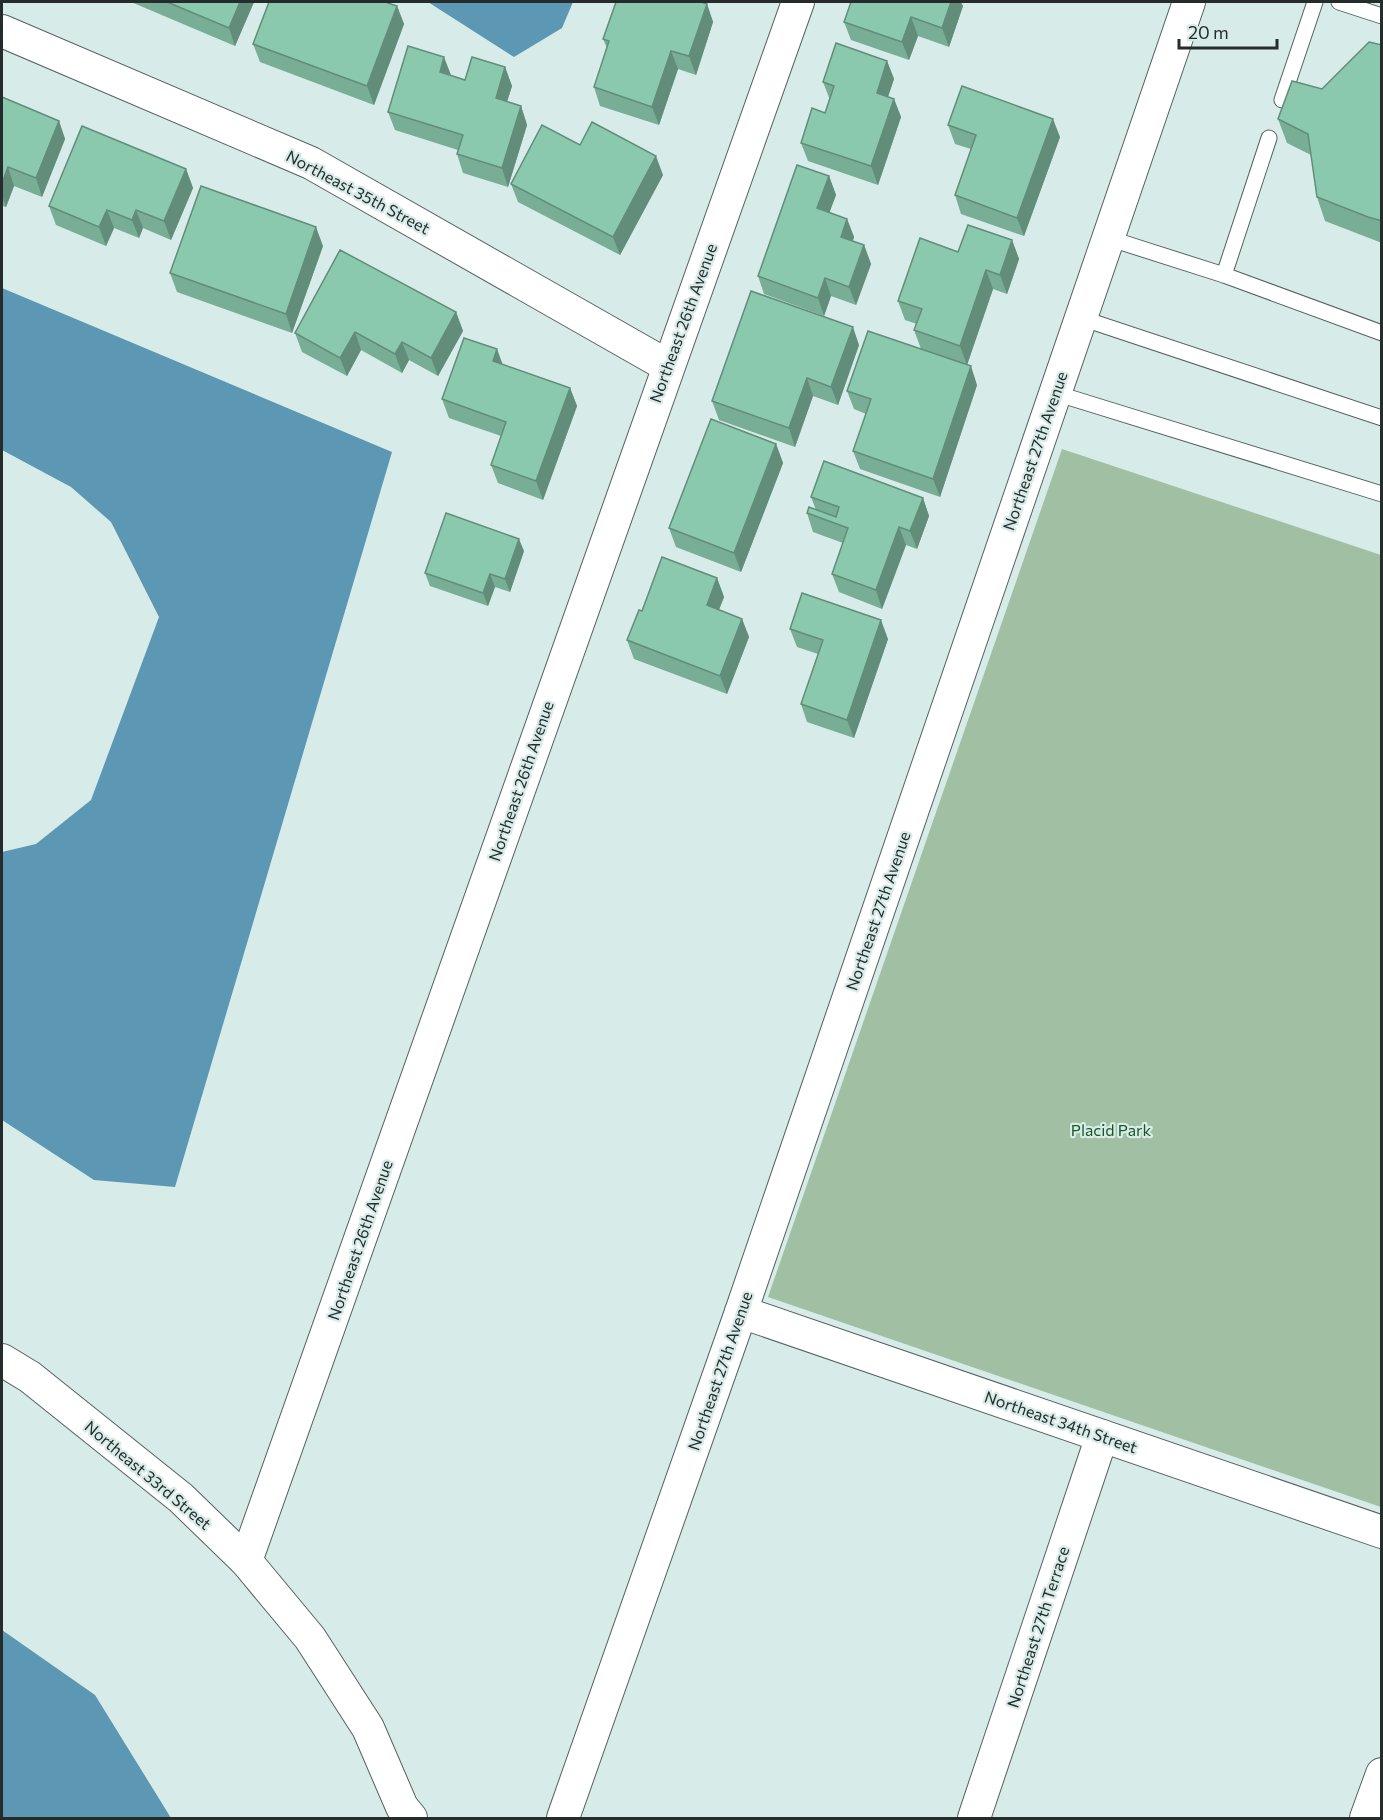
<svg xmlns="http://www.w3.org/2000/svg" width="1383" height="1820" font-family="Commissioner,sans-serif">
<style>
.green{fill:#a1bfa2}
.water{fill:#5c97b3}
.lines{fill:none;stroke-linecap:round;stroke-linejoin:round}
.lane-casing{stroke:#526361;stroke-width:17}
.street-casing{stroke:#526361;stroke-width:34}
.lane{stroke:#fff;stroke-width:15}
.street{stroke:#fff;stroke-width:32}
.wall{fill:#78ad96}
.shaded-wall{fill:#618d7a}
.building{fill:#8bc9af;stroke:#618d7a;stroke-width:1.5}
.labels{text-anchor:middle;stroke-width:4.5;stroke-linejoin:round;paint-order:stroke}
.street-label{font-size:16px;fill:#252c2b;stroke:#d7ebe9}
.park-label{font-size:16px;fill:#1a5722;stroke:#d7ebe9}
</style>
<rect width="100%" height="100%" fill="#d7ebe9"/>
<!-- green -->
<polygon class="green" points="1062,449 1381,555 1381,1507 768,1297"/>
<!-- water -->
<g class="water">
<polygon points="428,2 573,2 562,28 514,57"/>
<polygon points="2,288 392,452 175,1187 94,1180 2,1120 2,852 36,844 91,800 159,617 111,522 71,487 2,450"/>
<polygon points="2,1630 95,1695 171,1818 2,1818"/>
</g>
<g class="lines">
<!-- lane casing -->
<g class="lane-casing">
<g id="lane">
<polyline points="1339,2 1382,16"/>
<polyline points="1282,100 1315,2"/>
<polyline points="1108,238 1224,275 1382,333"/>
<polyline points="1224,275 1269,138"/>
<polyline points="1081,318 1382,418"/>
<polyline points="1055,393 1382,494"/>
</g>
</g>
<!-- street casing -->
<g class="street-casing">
<g id="street">
<polyline points="2,31 311,163 668,366"/>
<polyline points="741,1312 1382,1532"/>
<polyline points="2,1360 30,1377 181,1498 246,1561 310,1638 368,1728 402,1807 411,1818"/>
<polyline points="246,1561 798,2"/>
<polyline points="563,1818 741,1312 1189,2"/>
<polyline points="974,1818 1102,1436"/>
<polyline points="1366,1818 1382,1774"/>
</g>
</g>
<!-- lane -->
<use href="#lane" class="lane"/>
<!-- street -->
<use href="#street" class="street"/>
</g>
<!-- wall -->
<g class="wall">
<polygon points="131,2 254,2 235,46"/>
<polygon points="707,4 713,22 696,75 678,69 659,125 600,106 594,87 607,48 603,39"/>
<polygon points="397,6 404,24 374,105 260,62 253,44"/>
<polygon points="963,6 949,47 918,36 909,60 851,40 844,22"/>
<polygon points="1382,45 1382,243 1325,221 1317,197 1311,155 1287,143 1278,119 1322,89"/>
<polygon points="887,61 894,79 888,97 894,99 901,117 878,185 808,161 801,143 825,113 830,100 823,82"/>
<polygon points="505,67 512,86 507,102 521,106 527,125 508,187 463,173 457,154 458,150 395,130 388,112 451,75 465,80"/>
<polygon points="2,97 59,121 65,139 42,197 14,186 6,207 2,206"/>
<polygon points="948,125 1060,137 1024,236 961,214 955,195 971,149 955,144"/>
<polygon points="580,145 663,175 620,255 518,202 511,184"/>
<polygon points="186,169 193,188 171,240 143,228 139,238 114,228 106,246 56,225 49,206"/>
<polygon points="829,176 836,195 829,213 847,219 854,237 853,241 864,245 871,264 856,305 831,296 824,316 764,294 758,276"/>
<polygon points="1012,240 1019,259 1007,294 993,289 967,365 921,349 914,330 917,324 905,320 898,301 958,252"/>
<polygon points="323,246 292,333 177,292 170,273"/>
<polygon points="456,312 463,331 438,376 409,360 402,373 361,350 347,376 302,352 295,333"/>
<polygon points="859,345 838,405 813,396 795,447 719,420 712,401"/>
<polygon points="502,364 570,388 577,406 543,500 498,483 491,465 501,436 449,418 442,399"/>
<polygon points="977,385 940,497 860,469 853,451 866,414 854,409 847,391"/>
<polygon points="776,444 783,463 741,572 676,547 669,528"/>
<polygon points="811,497 923,498 929,516 917,549 906,545 882,609 839,592 832,574 843,543 813,532 807,513 816,510"/>
<polygon points="524,551 510,592 495,587 488,606 430,586 425,573"/>
<polygon points="717,578 724,597 719,610 742,619 749,637 727,694 634,659 627,640 642,611"/>
<polygon points="790,629 888,639 854,738 807,722 801,704 818,654 797,647"/>
</g>
<!-- shaded-wall -->
<g class="shaded-wall">
<polygon points="240,2 254,2 235,46 229,28"/>
<polygon points="951,2 961,2 963,6 949,47 942,28"/>
<polygon points="707,4 713,22 696,75 689,56"/>
<polygon points="397,6 404,24 374,105 367,86"/>
<polygon points="911,17 918,36 909,60 902,42"/>
<polygon points="671,51 678,69 659,125 652,107"/>
<polygon points="444,57 451,75 440,72"/>
<polygon points="887,61 894,79 883,111 877,93"/>
<polygon points="505,67 512,86 502,117 496,98"/>
<polygon points="894,99 901,117 878,185 871,166"/>
<polygon points="521,106 527,125 508,187 502,168"/>
<polygon points="1053,119 1060,137 1024,236 1017,218"/>
<polygon points="59,121 65,139 42,197 36,178"/>
<polygon points="656,156 663,175 620,255 613,237"/>
<polygon points="8,167 14,186 6,207 2,195 2,183"/>
<polygon points="186,169 193,188 171,240 164,221"/>
<polygon points="829,176 836,195 824,227 817,208"/>
<polygon points="107,210 114,228 106,246 99,227"/>
<polygon points="136,210 143,228 139,238 132,220"/>
<polygon points="847,219 854,237 847,256 841,237"/>
<polygon points="316,227 323,246 292,333 286,314"/>
<polygon points="1012,240 1019,259 1007,294 1000,275"/>
<polygon points="864,245 871,264 856,305 849,287"/>
<polygon points="986,270 993,289 967,365 960,346"/>
<polygon points="825,278 831,296 824,316 818,298"/>
<polygon points="456,312 463,331 438,376 431,358"/>
<polygon points="853,327 859,345 838,405 831,387"/>
<polygon points="355,332 361,350 347,376 340,358"/>
<polygon points="402,342 409,360 402,373 395,354"/>
<polygon points="497,349 504,368 493,361"/>
<polygon points="971,366 977,385 940,497 933,479"/>
<polygon points="807,378 813,396 795,447 789,428"/>
<polygon points="570,388 577,406 543,500 536,481"/>
<polygon points="776,444 783,463 741,572 734,553"/>
<polygon points="923,498 929,516 917,549 910,531"/>
<polygon points="899,527 906,545 882,609 876,590"/>
<polygon points="519,539 524,551 510,592 505,579"/>
<polygon points="490,574 495,587 488,606 483,593"/>
<polygon points="717,578 724,597 713,624 707,605"/>
<polygon points="742,619 749,637 727,694 720,676"/>
<polygon points="881,620 888,639 854,738 847,720"/>
</g>
<!-- building -->
<g class="building">
<polygon points="167,2 240,2 229,28"/>
<polygon points="269,2 385,2 397,6 367,86 253,44"/>
<polygon points="616,2 701,2 707,4 689,56 671,51 652,107 594,87 609,41 603,39"/>
<polygon points="851,2 951,2 942,28 911,17 902,42 844,22"/>
<polygon points="1369,42 1382,45 1382,221 1368,217 1317,197 1308,134 1278,119 1292,81 1322,89"/>
<polygon points="836,43 887,61 877,93 894,99 871,166 801,143 812,108 825,113 834,86 823,82"/>
<polygon points="408,46 444,57 440,72 465,80 472,57 505,67 496,98 521,106 502,168 457,154 463,135 388,112"/>
<polygon points="962,86 1053,119 1017,218 955,195 976,135 948,125"/>
<polygon points="2,97 59,121 36,178 8,167 2,183"/>
<polygon points="592,122 656,156 613,237 511,184 542,125 580,145"/>
<polygon points="82,126 186,169 164,221 136,210 132,220 107,210 99,227 49,206"/>
<polygon points="797,165 829,176 817,208 847,219 841,237 864,245 849,287 825,278 818,298 758,276"/>
<polygon points="201,186 316,227 286,314 170,273"/>
<polygon points="968,225 1012,240 1000,275 986,270 960,346 914,330 922,309 898,301 920,238 958,252"/>
<polygon points="340,250 456,312 431,358 402,342 395,354 355,332 340,358 295,333"/>
<polygon points="751,291 853,327 831,387 807,378 789,428 712,401"/>
<polygon points="868,331 971,366 933,479 853,451 871,399 847,391"/>
<polygon points="464,338 497,349 493,361 570,388 536,481 491,465 506,422 442,399"/>
<polygon points="711,419 776,444 734,553 669,528"/>
<polygon points="824,461 923,498 910,531 899,527 876,590 832,574 848,528 807,513 809,507 836,517 839,507 811,497"/>
<polygon points="446,513 519,539 505,579 490,574 483,593 425,573"/>
<polygon points="662,557 717,578 707,605 742,619 720,676 627,640 639,610 642,611"/>
<polygon points="802,593 881,620 847,720 801,704 823,640 790,629"/>
</g>
<g class="labels">
<!-- street labels -->
<g class="street-label">
<text transform="translate(358 192) rotate(28)" y="6">Northeast 35th Street</text>
<text transform="translate(683 323) rotate(-70)" y="6">Northeast 26th Avenue</text>
<text transform="translate(1035 451) rotate(-71)" y="6">Northeast 27th Avenue</text>
<text transform="translate(521 781) rotate(-71)" y="6">Northeast 26th Avenue</text>
<text transform="translate(878 911) rotate(-71)" y="6">Northeast 27th Avenue</text>
<text transform="translate(360 1240) rotate(-71)" y="6">Northeast 26th Avenue</text>
<text transform="translate(720 1371) rotate(-71)" y="6">Northeast 27th Avenue</text>
<text transform="translate(1061 1422) rotate(19)" y="6">Northeast 34th Street</text>
<text transform="translate(148 1475) rotate(40)" y="6">Northeast 33rd Street</text>
<text transform="translate(1038 1627) rotate(-72)" y="6">Northeast 27th Terrace</text>
</g>
<!-- park labels -->
<g class="park-label">
<text x="1111" y="1136">Placid Park</text>
</g>
</g>
<!-- border -->
<rect width="1383" height="1820" fill="none" stroke="#252c2b" stroke-width="6"/>
<!-- scale -->
<path d="M1179 39v9h98v-9" fill="none" stroke="#252c2b" stroke-width="3"/>
<text x="1188" y="39" font-size="18" fill="#252c2b" stroke="#d7ebe9" stroke-width="4.5" paint-order="stroke">20 m</text>
</svg>
